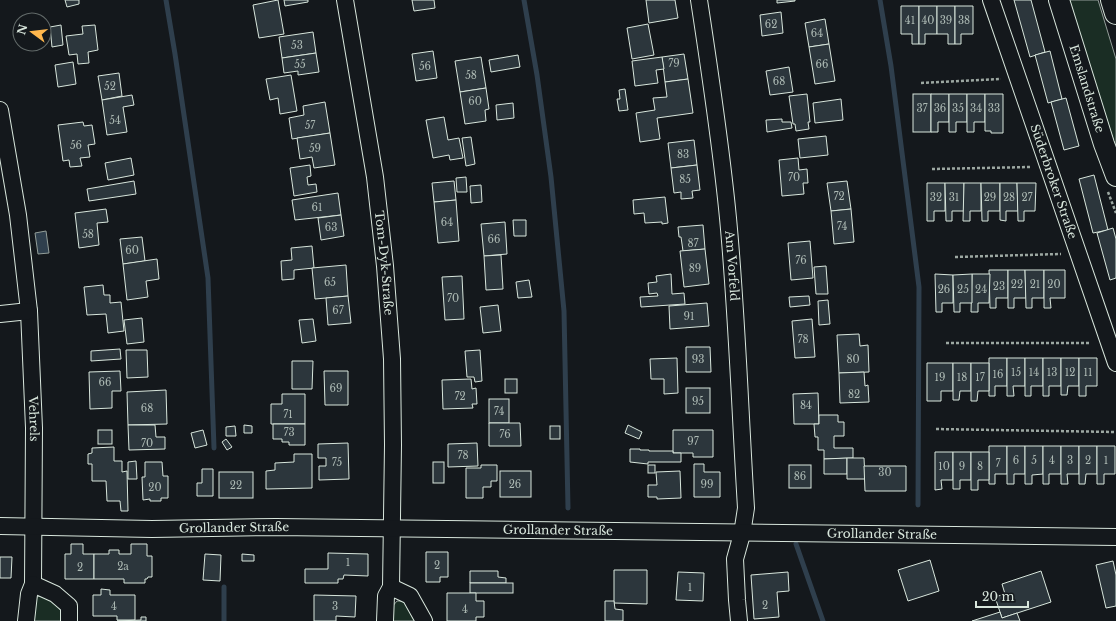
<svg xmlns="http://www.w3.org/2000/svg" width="1116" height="621" font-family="'Libre Baskerville',serif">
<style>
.green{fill:#1a2d24;stroke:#939e99}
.water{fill:#2f3f4d;stroke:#939e99}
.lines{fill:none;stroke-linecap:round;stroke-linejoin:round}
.stream{stroke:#2f3f4d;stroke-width:5}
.building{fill:#2c363c;stroke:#d8e6dc}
.minor-casing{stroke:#d8e6dc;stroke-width:18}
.tertiary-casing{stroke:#d8e6dc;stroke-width:22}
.trunk-casing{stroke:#d8e6dc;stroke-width:24}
.path{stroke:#9da8a2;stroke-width:2.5;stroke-dasharray:3 2;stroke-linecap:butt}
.minor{stroke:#14181c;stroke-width:16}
.tertiary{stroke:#14181c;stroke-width:20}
.trunk{stroke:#14181c;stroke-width:22}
.labels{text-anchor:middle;stroke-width:3;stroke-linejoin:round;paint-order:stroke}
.number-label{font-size:10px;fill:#adbab4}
.street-label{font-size:12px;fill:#d8e6dc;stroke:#14181c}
</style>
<rect width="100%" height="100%" fill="#14181c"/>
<!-- green -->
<g class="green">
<polygon points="1068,0 1098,0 1116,59 1116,148"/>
<path d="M39,596C54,599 61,607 65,621H30L33,599Z"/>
<polygon points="397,601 406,601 415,621 391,621 391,608"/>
</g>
<!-- water -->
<polygon class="water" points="46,231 49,253 38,254 35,233"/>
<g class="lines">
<!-- stream -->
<g class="stream">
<polyline points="166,0 175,54 208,278 214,448"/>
<polyline points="524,0 537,75 551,177 564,311 568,508"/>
<polyline points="880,0 891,66 919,287 918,505"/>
<polyline points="796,544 823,621"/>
<polyline points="224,621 224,587"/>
</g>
</g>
<!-- building -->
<g class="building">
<polygon points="65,0 79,0 79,4 67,7"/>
<polygon points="278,0 284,34 259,38 253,5"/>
<polygon points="284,0 308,0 308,2 285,6"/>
<polygon points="412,0 434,0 435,8 414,11"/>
<polygon points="646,0 675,0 678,18 649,23"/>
<polygon points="777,0 795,0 795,1 777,3"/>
<polygon points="1014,0 1031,0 1045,52 1030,57"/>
<polygon points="901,6 919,6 919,44 912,44 912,34 901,34"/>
<polygon points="919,6 937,6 937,34 925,34 925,44 919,44"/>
<polygon points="937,6 955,6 955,44 948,44 948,34 937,34"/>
<polygon points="955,6 973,6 973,34 961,34 961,44 955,44"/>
<polygon points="781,12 783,33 762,36 760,15"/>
<polygon points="825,19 829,44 809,47 805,23"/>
<polygon points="648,24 654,55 632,59 627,28"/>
<polygon points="61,25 63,45 52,47 50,27"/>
<polygon points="95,25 98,50 88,52 89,63 78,64 77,54 69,55 66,36 83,34 82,26"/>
<polygon points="313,32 316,53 282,58 279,37"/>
<polygon points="829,44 835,81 815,84 809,47"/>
<polygon points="433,51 437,78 416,81 412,54"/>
<polygon points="1050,51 1062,99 1048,103 1035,55"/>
<polygon points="316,53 319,72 298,75 298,71 284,73 282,58"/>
<polygon points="684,54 688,79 665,82 662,57"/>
<polygon points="518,55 520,67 491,72 489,60"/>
<polygon points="481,57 486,88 460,92 455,61"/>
<polygon points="662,57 664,69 656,70 658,83 635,86 632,61"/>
<polygon points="73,62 76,84 58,87 55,65"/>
<polygon points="789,67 793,92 770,95 766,71"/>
<polygon points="119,73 122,96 102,100 98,76"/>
<polygon points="291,75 297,111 280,114 278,98 270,100 266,79"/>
<polygon points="688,79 693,113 657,118 660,139 640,142 636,113 655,110 653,98 667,97 665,82"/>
<polygon points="486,88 489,109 485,110 486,121 465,124 460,92"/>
<polygon points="625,89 628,110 619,111 617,99 620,99 619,90"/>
<polygon points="807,94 810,122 808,122 809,129 796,131 795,124 793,124 789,96"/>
<rect x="913" y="94" width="18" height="38"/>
<polygon points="931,94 949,94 949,122 938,122 938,132 931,132"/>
<polygon points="949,94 967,94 967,122 956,122 956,132 949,132"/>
<polygon points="967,94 985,94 985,122 974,122 974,132 967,132"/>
<polygon points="985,94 1003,94 1003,133 991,133 991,131 985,131"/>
<polygon points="132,95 134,105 123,107 127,132 107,135 102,100"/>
<polygon points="1066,98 1079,146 1064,150 1051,102"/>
<polygon points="841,99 843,120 815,123 813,103"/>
<polygon points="325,102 330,133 292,139 289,118 304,115 303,106"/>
<polygon points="513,103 514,118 497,120 496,105"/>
<polygon points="444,117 448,140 459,138 463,158 450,160 449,155 433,158 426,120"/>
<polygon points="782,119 782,122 791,122 792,128 767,132 766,120"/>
<polygon points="83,122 84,126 92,125 95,144 88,145 90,157 80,158 82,166 70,167 69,160 63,161 58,125"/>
<polygon points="330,133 335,165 314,168 312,157 300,159 297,138"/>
<polygon points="826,136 828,155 800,158 798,139"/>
<polygon points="471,137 475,164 466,166 462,138"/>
<polygon points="694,140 697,165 671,168 668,143"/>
<polygon points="131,158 134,175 108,180 105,163"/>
<polygon points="798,158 799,170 807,169 808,183 803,183 804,194 782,196 779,160"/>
<polygon points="310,165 311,176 307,177 308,185 316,184 317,192 294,196 290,168"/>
<polygon points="697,165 700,190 692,191 693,198 681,199 681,192 674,193 671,168"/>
<polygon points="1094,175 1108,230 1093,233 1079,179"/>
<polygon points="466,177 467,192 457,192 456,178"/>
<polygon points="134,181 136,194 89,201 87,189"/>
<polygon points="454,181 456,200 434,202 432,183"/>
<polygon points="847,181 851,209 831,211 827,183"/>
<polygon points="927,183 945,183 945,211 934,211 934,221 927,221"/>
<polygon points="945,183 964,183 964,211 952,211 952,221 946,221"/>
<polygon points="964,183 981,183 981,211 970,211 970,221 963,221"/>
<polygon points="981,183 1000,183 1000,211 988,211 988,221 982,221"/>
<polygon points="1000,183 1017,183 1018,211 1006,211 1006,221 1000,220"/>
<polygon points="1017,183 1036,183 1035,211 1024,211 1024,221 1018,221"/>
<polygon points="481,185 482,202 471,203 470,186"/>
<polygon points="338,193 341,215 295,220 292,200"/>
<polygon points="665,197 668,223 662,224 662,222 645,223 644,213 634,214 633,200"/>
<polygon points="456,200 459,241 438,243 434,202"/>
<polygon points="106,209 108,222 97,223 99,245 79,248 75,213"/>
<polygon points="851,209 854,242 834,244 831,211"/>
<polygon points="341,215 344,236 321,240 318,218"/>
<polygon points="513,220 526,220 526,236 514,236"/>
<polygon points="505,222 507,254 484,256 481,224"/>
<polygon points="703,225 705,249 683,251 681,237 679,237 678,227"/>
<polygon points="1113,228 1116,239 1116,278 1110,280 1097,233"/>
<polygon points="142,237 145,261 123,264 120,239"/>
<polygon points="810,241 813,278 791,280 788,243"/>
<polygon points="312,246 314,268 294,270 294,279 282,280 281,261 292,260 291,248"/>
<polygon points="705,249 709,284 684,287 680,251"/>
<polygon points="501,255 503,289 486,290 484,256"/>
<polygon points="157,259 159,279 146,281 148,297 127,300 123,264"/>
<polygon points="346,265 348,296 315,299 312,268"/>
<polygon points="826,266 828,294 816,294 814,267"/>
<polygon points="989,270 1008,270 1008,298 996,298 996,308 990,308"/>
<polygon points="1008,270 1025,270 1026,298 1014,298 1014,308 1008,308"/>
<polygon points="1025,270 1044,270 1044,298 1032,298 1032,308 1026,308"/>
<polygon points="1044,270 1065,270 1065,298 1050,298 1051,308 1044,308"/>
<polygon points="671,274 672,294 684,293 685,304 641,307 640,297 658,296 657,293 649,294 648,283 657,282 656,276"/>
<polygon points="935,274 953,275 953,303 942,303 942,312 936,312"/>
<polygon points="972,274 990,274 989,303 978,303 978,312 971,312"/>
<polygon points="972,274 972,303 960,303 960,312 954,312 953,275"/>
<polygon points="462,276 464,319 445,320 442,277"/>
<polygon points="529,280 532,297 518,298 516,282"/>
<polygon points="103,285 104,295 110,295 110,303 121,302 124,331 108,333 106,314 87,315 84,287"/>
<polygon points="348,296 351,323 328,325 326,298"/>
<polygon points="809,296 810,305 790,307 789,297"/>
<polygon points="828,300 830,324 819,325 818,301"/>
<polygon points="707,303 709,326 670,329 669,306"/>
<polygon points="498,305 501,331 483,333 480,307"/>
<polygon points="142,318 144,342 127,344 124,320"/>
<polygon points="313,319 316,341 302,343 299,320"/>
<polygon points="812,319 815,357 795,358 792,321"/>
<polygon points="859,334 860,346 868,345 869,372 839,373 837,335"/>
<polygon points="686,347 710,347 711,372 686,372"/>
<polygon points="120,349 121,359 91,361 91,351"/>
<polygon points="126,350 147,350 148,377 127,378"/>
<polygon points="480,350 482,381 475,382 474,377 467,377 465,351"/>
<polygon points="677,358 678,393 664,394 664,379 651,379 650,359"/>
<polygon points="989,358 1007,358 1007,386 995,386 995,396 989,396"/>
<polygon points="1007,358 1025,358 1025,386 1013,386 1014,396 1007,396"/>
<polygon points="1025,358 1043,358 1043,386 1031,386 1031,396 1025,396"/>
<polygon points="1043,358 1061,358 1061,386 1049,386 1049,396 1043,396"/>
<polygon points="1061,358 1079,358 1079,386 1068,386 1067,395 1061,395"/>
<polygon points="1079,358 1097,358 1097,386 1086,386 1086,396 1079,396"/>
<polygon points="292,361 313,361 312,389 292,389"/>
<polygon points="927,363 953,363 953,391 941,391 941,401 927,401"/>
<polygon points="953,363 971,363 971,391 960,391 959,400 953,400"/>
<polygon points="971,363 989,363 989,391 978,391 977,401 971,401"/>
<polygon points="120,371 121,391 112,391 112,408 90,409 89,372"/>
<polygon points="324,371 348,371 348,405 325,405"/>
<polygon points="864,372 865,386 868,385 869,402 840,403 839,373"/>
<polygon points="471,379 472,389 476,388 477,404 472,404 473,408 443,409 442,380"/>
<rect x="505" y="379" width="12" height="14"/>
<rect x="686" y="388" width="24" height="25"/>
<polygon points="166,390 167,424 128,425 127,392"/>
<polygon points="818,393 819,424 794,424 793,394"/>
<polygon points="282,394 305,394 305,424 271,424 271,404 282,404"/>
<rect x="489" y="399" width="20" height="24"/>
<polygon points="819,415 838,415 838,422 844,422 844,436 834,436 834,448 853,448 853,458 824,459 824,450 818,450 818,437 815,437 814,424 819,424"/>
<polygon points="489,423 520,423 521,446 489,446"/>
<polygon points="273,424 305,424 305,445 289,445 289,442 282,442 282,439 273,439"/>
<polygon points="128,425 155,425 156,437 165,437 165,449 129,450"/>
<polygon points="244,425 252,426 252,433 244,433"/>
<polygon points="628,425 642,432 639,439 625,433"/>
<polygon points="235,426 236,436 226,436 226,427"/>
<rect x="550" y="426" width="10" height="13"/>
<rect x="98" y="430" width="14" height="14"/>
<polygon points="203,430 207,445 195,448 191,433"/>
<polygon points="673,430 713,430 713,457 693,457 693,453 673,453"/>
<polygon points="226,439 232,447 227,450 222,442"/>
<polygon points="348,443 349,479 319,480 319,466 326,466 326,458 318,458 318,444"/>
<polygon points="477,443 478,466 448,467 448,444"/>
<polygon points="989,446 1007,446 1007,474 995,474 995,484 989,484"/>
<polygon points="1007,446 1025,446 1025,474 1014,474 1014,484 1007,484"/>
<polygon points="1025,446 1043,446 1043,474 1032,475 1032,484 1025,484"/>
<polygon points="1043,446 1061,446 1061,474 1049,474 1049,484 1043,484"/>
<polygon points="1061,446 1079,446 1079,474 1067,474 1068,484 1061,484"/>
<polygon points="1079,446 1097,446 1097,474 1086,474 1085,484 1079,484"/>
<polygon points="1097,446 1115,446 1115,474 1104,474 1104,484 1097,484"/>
<polygon points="114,447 114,461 122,461 122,472 127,471 128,511 121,511 120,501 107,501 106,481 92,481 92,464 88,464 88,454 92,453 92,448"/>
<polygon points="630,449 640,449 640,450 649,450 649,451 673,451 673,453 681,453 681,462 648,462 648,464 630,462"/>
<polygon points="935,452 953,452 953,480 941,480 942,489 935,490"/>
<polygon points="953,452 971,452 971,480 960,480 960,489 953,489"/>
<polygon points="971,452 989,452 989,480 978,480 978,490 971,490"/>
<polygon points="294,454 312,454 312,488 266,489 266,471 275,470 275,463 294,462"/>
<polygon points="847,458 847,474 824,474 824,459"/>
<polygon points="847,458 864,458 865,479 847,479"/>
<polygon points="136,461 137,479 128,479 128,462"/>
<polygon points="145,462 162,462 163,476 168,476 168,498 161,498 161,501 150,501 150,499 143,500 142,477 145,477"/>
<rect x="433" y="462" width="11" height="21"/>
<polygon points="694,464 704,464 704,472 720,472 720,497 694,497"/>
<polygon points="481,465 497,465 497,481 491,481 491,487 483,487 483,498 466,498 466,468 481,468"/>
<rect x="648" y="465" width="7" height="8"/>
<rect x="789" y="465" width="22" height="23"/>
<polygon points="864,466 906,466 906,491 865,491"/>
<polygon points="202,469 213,469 213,496 197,496 197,483 202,483"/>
<rect x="500" y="471" width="31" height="26"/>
<polygon points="680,471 681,498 657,499 657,497 648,497 648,485 657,485 656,472"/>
<rect x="219" y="472" width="34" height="26"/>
<polygon points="71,544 83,544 83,554 94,554 94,579 65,579 65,554 71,554"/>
<polygon points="131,544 147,544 147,556 152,556 152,577 148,577 147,579 145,579 145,583 124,583 124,579 94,579 94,554 109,554 109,550 119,550 119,554 131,554"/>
<polygon points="426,552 448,552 448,577 440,577 440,582 426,582"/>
<polygon points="328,553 368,554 368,576 344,575 343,579 338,579 338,583 305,583 305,569 328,569"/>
<polygon points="205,554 221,555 220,581 203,580"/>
<polygon points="242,554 254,555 254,561 242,561"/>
<polygon points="0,557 12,557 11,578 0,578"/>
<polygon points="930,560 939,591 908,601 898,570"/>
<polygon points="1113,561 1116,575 1116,606 1106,608 1096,565"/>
<polygon points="614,570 647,570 647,604 614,603"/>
<polygon points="470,571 498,571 498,577 506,578 506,583 470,583"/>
<polygon points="1041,571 1051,602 1002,618 995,597 1005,594 1002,584"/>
<polygon points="678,572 704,573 703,601 676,600"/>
<polygon points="788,572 789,591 777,592 779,617 754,619 751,575"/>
<rect x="470" y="583" width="43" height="10"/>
<polygon points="101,589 110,590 110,595 135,595 135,620 117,620 117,616 93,616 93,595 101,595"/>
<polygon points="447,593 476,593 476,601 484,601 484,617 476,617 476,621 447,621"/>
<polygon points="314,595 356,596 355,617 336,616 336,621 314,621"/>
<polygon points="605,601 614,601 615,609 623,610 623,621 605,621"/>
<polygon points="1000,612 1002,618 1017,613 1020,621 972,621"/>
<polygon points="141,617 146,617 146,621 117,621 141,620"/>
</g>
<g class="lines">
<!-- minor casing -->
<g class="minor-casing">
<g id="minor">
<path id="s1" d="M345,0L375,177L385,266L392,359L393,445L391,587L386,596L385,621"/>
<path id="s2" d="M699,0C710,72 721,145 728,218C737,314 740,411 746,508L742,534L735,559L737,600L739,621"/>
<path id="s3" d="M991,0L1116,363"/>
<path id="s4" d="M0,110L18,215L29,311L34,428L33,584L29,594L26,621"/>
<polyline points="0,314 29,311"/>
<path id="s5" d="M0,526L152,529L276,527L1116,537"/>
<polyline points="33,584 55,594 69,606 69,621"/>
<polyline points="391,587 410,596 424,621"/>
</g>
</g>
<!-- tertiary casing -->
<g class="tertiary-casing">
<g id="tertiary">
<path id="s6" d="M1059,0L1104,144L1116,176"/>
</g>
</g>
<!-- trunk casing -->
<g class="trunk-casing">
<polyline id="trunk" points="1112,0 1116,13"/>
</g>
<!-- path -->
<g class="path">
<polyline points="921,83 1001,79"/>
<polyline points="932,169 1031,167"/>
<polyline points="1108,192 1116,213"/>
<polyline points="955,257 1061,254"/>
<polyline points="946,343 1091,343"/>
<polyline points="936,429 1116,432"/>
</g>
<!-- minor -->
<use href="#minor" class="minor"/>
<!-- tertiary -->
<use href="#tertiary" class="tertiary"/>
<!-- trunk -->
<use href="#trunk" class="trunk"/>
</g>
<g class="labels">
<!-- number labels -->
<g class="number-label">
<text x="910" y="24">41</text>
<text x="928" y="24">40</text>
<text x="946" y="24">39</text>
<text x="964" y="24">38</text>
<text x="771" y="28">62</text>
<text x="817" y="37">64</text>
<text x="297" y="49">53</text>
<text x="674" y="67">79</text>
<text x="300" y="68">55</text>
<text x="822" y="68">66</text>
<text x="425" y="70">56</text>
<text x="471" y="79">58</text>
<text x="779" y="85">68</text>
<text x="110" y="90">52</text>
<text x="475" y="105">60</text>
<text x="922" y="112">37</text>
<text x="940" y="112">36</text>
<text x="958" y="112">35</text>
<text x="976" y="112">34</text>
<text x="994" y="112">33</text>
<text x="115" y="124">54</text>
<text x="310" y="129">57</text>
<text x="76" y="149">56</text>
<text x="315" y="152">59</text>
<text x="683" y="158">83</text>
<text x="794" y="181">70</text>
<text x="685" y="183">85</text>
<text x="839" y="200">72</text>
<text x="936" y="201">32</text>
<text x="954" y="201">31</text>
<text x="990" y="201">29</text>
<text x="1009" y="201">28</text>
<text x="1027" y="201">27</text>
<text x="317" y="211">61</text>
<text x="447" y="226">64</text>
<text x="842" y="230">74</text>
<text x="331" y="231">63</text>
<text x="88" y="238">58</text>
<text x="494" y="243">66</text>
<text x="693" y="247">87</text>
<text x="132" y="254">60</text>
<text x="801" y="264">76</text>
<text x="695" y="272">89</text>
<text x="330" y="286">65</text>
<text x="1017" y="288">22</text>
<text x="1035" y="288">21</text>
<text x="1054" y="288">20</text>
<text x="999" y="290">23</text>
<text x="944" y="293">26</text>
<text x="963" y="293">25</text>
<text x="981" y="293">24</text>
<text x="453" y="302">70</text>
<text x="338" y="314">67</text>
<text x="689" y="320">91</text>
<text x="803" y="343">78</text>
<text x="698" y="363">93</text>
<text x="853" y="363">80</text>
<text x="1016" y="376">15</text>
<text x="1034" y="376">14</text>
<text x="1052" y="376">13</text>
<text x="1070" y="376">12</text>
<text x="1088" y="376">11</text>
<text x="998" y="378">16</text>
<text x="940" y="381">19</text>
<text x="962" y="381">18</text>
<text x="980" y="381">17</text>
<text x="105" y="386">66</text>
<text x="336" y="392">69</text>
<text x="854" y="398">82</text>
<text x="460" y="400">72</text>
<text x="698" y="405">95</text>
<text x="806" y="409">84</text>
<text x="147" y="412">68</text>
<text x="499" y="415">74</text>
<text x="288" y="418">71</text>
<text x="289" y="436">73</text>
<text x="505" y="438">76</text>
<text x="693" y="445">97</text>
<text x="147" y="447">70</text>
<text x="463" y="459">78</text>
<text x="1016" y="464">6</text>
<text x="1034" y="464">5</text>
<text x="1052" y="464">4</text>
<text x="1070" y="464">3</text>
<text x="1088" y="464">2</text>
<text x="1106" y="464">1</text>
<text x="337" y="466">75</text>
<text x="998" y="467">7</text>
<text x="944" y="470">10</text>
<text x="962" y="470">9</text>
<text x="980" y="470">8</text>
<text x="885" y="476">30</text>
<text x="800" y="480">86</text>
<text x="515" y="488">26</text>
<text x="707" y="488">99</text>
<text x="236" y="489">22</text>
<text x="155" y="491">20</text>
<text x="348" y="566">1</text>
<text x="437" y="569">2</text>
<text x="123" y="570">2a</text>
<text x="80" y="571">2</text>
<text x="690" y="591">1</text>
<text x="765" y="609">2</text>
<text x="114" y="610">4</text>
<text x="335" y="610">3</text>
<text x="465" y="613">4</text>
</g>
<!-- street labels -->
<g class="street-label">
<text dy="4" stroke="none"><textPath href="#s6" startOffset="93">Emslandstraße</textPath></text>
<text dy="4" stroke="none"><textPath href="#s3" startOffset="192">Süderbroker Straße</textPath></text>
<text dy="4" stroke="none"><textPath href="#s1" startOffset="266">Tom-Dyk-Straße</textPath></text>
<text dy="4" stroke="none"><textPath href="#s2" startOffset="268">Am Vorfeld</textPath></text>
<text dy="4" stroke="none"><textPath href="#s4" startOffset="311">Vehrels</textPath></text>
<text dy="4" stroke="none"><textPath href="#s5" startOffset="234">Grollander Straße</textPath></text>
<text dy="4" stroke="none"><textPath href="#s5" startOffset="558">Grollander Straße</textPath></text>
<text dy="4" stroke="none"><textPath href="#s5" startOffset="882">Grollander Straße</textPath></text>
</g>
</g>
<!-- north arrow -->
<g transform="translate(32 32) rotate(285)"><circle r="19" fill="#14181c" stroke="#626a69"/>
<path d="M0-3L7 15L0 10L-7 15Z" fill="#ffb74d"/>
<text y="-6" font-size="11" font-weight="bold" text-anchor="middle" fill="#d8e6dc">N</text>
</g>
<!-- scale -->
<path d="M976 601v6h52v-6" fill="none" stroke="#d8e6dc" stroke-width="2"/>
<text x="982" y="601" font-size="12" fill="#d8e6dc" stroke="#14181c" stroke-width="3" paint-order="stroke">20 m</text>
</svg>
